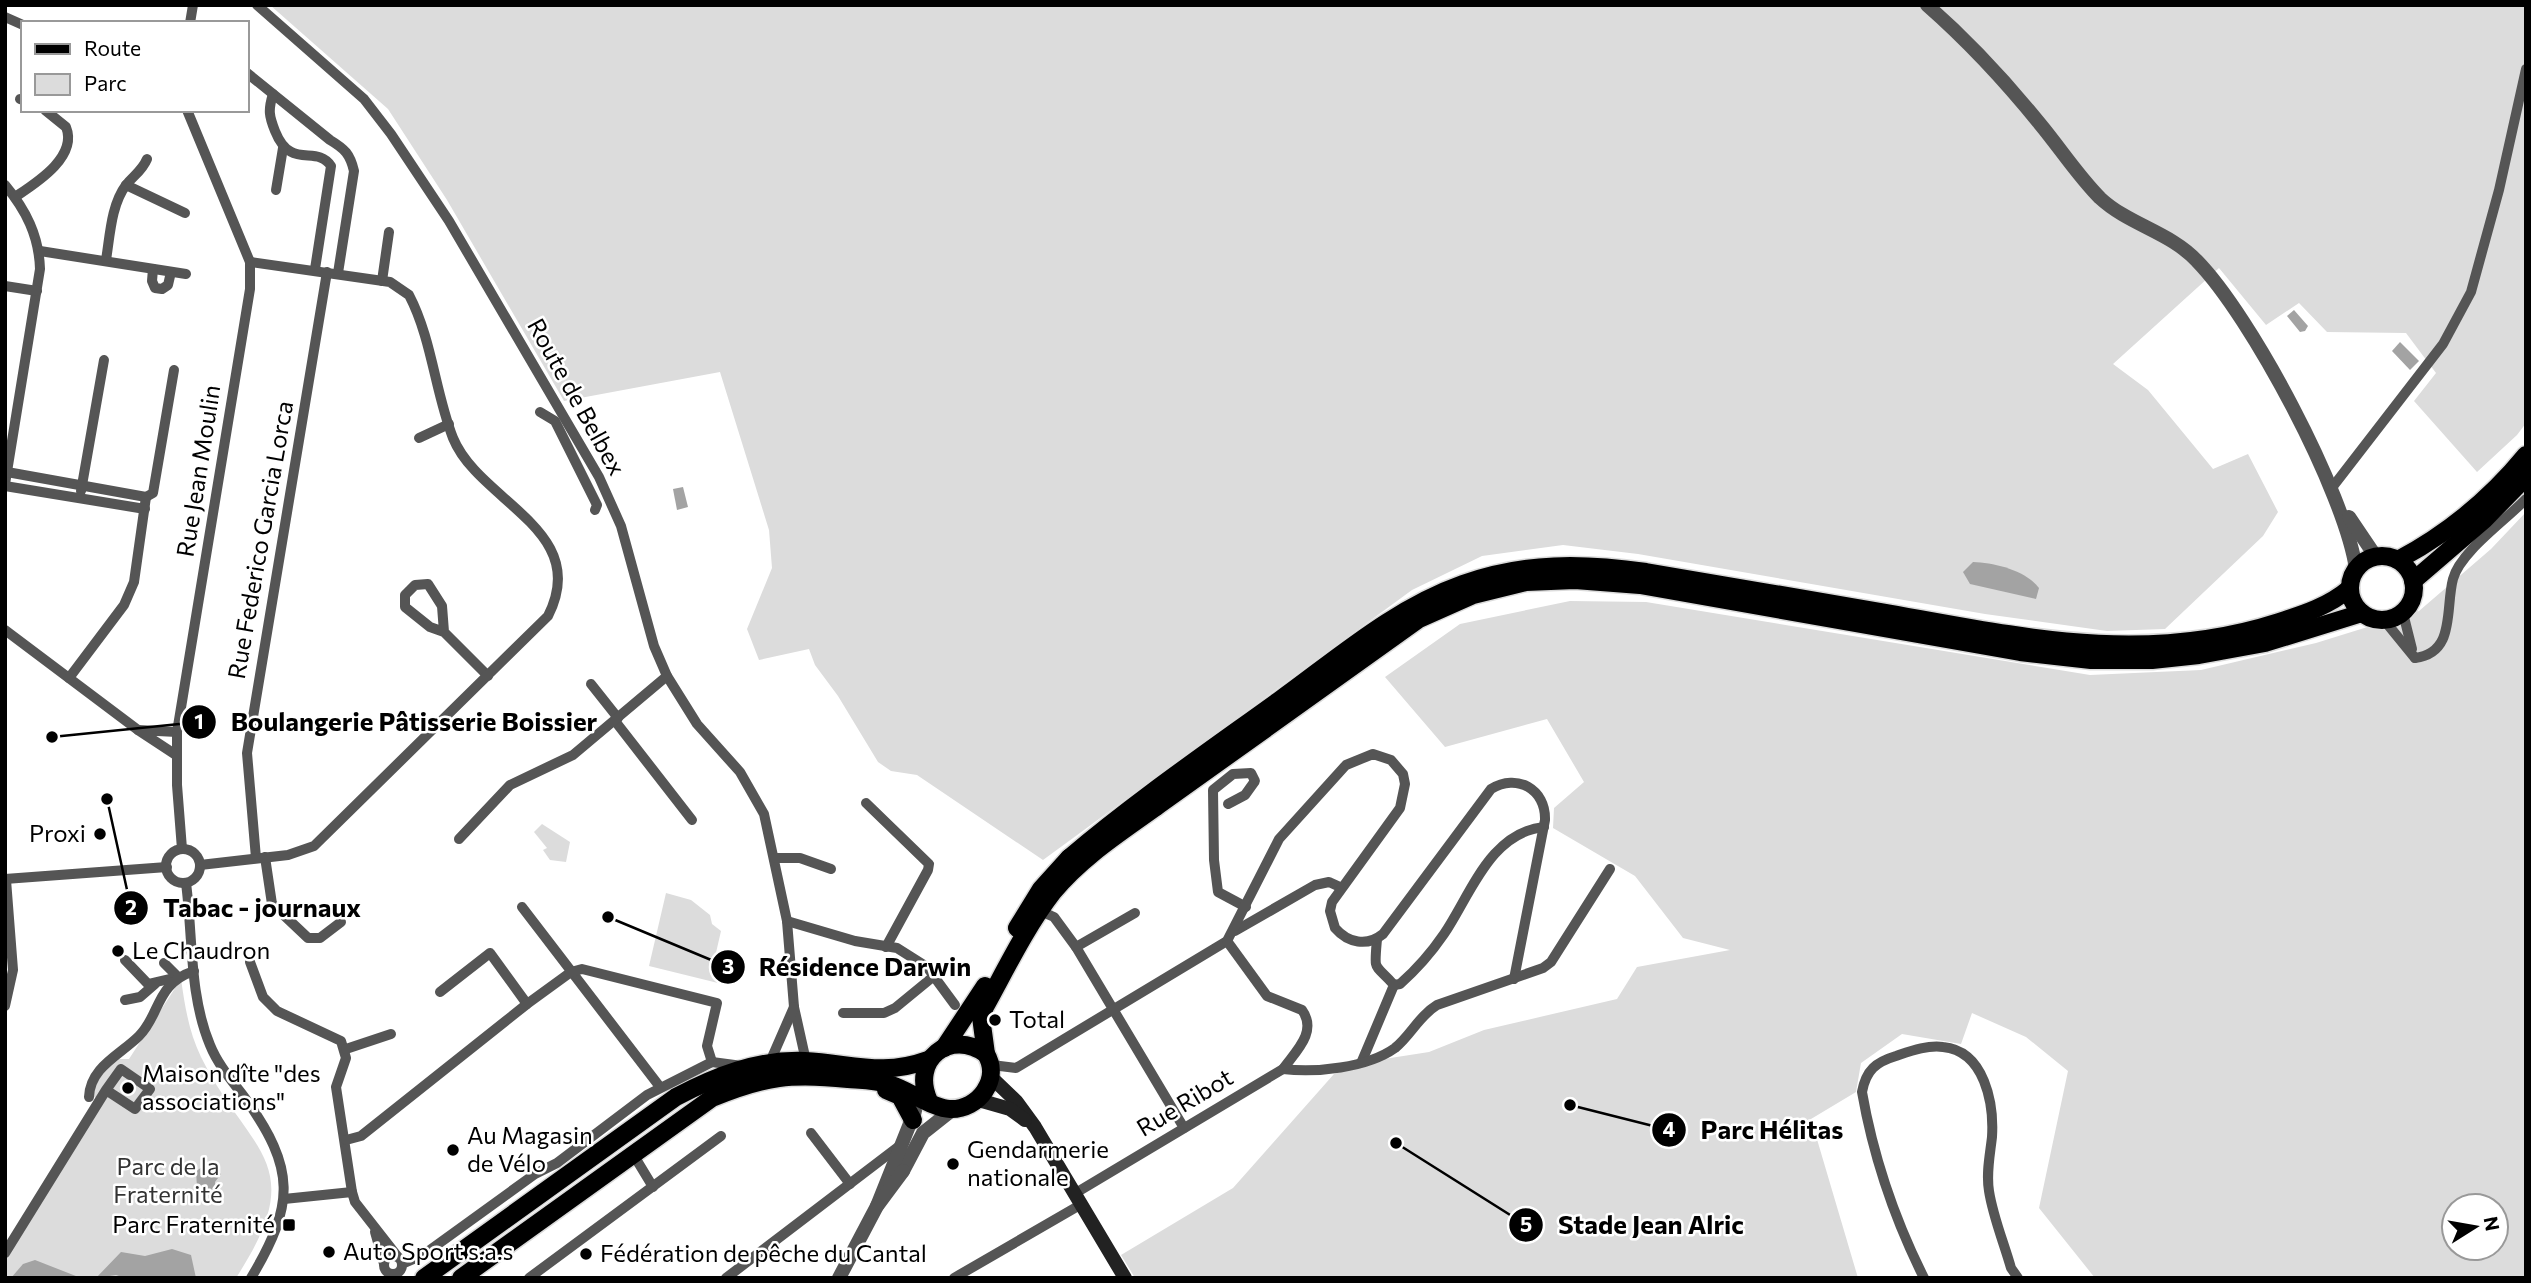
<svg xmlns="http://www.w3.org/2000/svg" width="2531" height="1283" font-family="Commissioner,sans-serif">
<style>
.green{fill:#dcdcdc;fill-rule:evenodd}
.water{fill:#a3a3a3}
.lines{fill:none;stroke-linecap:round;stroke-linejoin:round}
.primary-casing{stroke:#dbdbdb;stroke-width:21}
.trunk-casing{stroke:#dbdbdb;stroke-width:21}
.minor{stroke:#555;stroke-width:10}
.tertiary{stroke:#555;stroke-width:14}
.secondary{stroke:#222;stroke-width:14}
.primary{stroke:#000;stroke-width:18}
.trunk{stroke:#000;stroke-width:18}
.poi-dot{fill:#000;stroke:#fff;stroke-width:2.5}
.labels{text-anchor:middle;stroke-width:5;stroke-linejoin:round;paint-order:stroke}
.street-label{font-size:24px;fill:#000;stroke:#fff}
.poi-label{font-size:24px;fill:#000;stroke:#fff;text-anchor:start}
.park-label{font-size:24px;fill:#333;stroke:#fff}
.leader{fill:none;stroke:#000;stroke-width:2.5}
.callout-dot{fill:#000;stroke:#fff;stroke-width:2.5}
.mark-label{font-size:21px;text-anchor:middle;font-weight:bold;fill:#fff}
.callout-label{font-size:26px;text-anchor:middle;font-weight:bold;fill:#000;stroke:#fff;stroke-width:5;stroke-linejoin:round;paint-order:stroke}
</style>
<rect width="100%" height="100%" fill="#fff"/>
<!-- green -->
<g class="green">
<polygon points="270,5 2526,5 2526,423 2517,435 2477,472 2414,401 2436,373 2406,333 2327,332 2299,303 2266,325 2219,268 2113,364 2148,390 2213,469 2248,454 2278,512 2263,536 2165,629 2107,631 1985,614 1638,554 1563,545 1482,556 1412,590 1043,860 917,775 891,771 878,762 838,696 815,665 809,649 759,660 747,629 772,568 769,530 720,372 564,401 447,200 388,109"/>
<path d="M2526,512V1278H2095L2039,1208L2068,1071L2026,1037L1972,1013L1961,1044L1902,1034L1861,1063L1856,1092L1811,1119L1858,1278H1135L1121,1255L1233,1188L1334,1074L1384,1059L1429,1052L1484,1030L1617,999L1637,967L1730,950L1683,938L1635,876L1553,828L1554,808L1584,782L1547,719L1445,747L1385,677L1460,624L1570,601L1646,602L2090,675L2201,670L2316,643L2419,611L2491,549ZM2454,1206H2496V1248H2454Z"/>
<polygon points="542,824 570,842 566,862 550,860 543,850 547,848 534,832"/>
<polygon points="666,893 691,900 710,915 712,924 721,931 715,957 718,983 649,966"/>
<path d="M181,979C185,1007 189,1032 201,1057C249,1154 312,1161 236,1278H5V1259L102,1103L93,1096L92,1088L114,1059H129Z"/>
</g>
<!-- water -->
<g class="water">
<polygon points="2294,310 2308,326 2305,331 2300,332 2287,316"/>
<polygon points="2400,342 2419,361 2410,370 2392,351"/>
<polygon points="683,487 688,507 677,510 673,489"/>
<path d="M1973,562C1995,563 2025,570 2039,588L2036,599L1970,584L1963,572Z"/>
<polygon points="204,1166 213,1167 221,1174 215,1182 216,1197 203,1193 197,1187 196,1171"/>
<polygon points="172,1249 191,1255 196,1278 125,1278 116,1275 96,1278 121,1252 145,1256"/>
<polygon points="35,1260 81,1278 11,1278 23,1264"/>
</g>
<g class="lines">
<!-- primary casing -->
<g class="primary-casing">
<g id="primary">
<polyline points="1017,928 1041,889 1069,858"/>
<polyline points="944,1048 985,986"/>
<path d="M986,1054L981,1017L985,1007C1006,969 1026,927 1053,892C1082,857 1120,833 1156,807"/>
<polyline points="886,1090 900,1096 913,1120"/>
<path d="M424,1278L676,1097C716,1076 758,1059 805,1061C850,1063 882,1077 928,1060"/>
<path d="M461,1278L712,1098C765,1076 792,1073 848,1079C862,1080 878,1080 891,1085C908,1090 934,1109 950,1109C979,1110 1001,1079 986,1054C950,1028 910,1060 929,1101"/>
</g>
</g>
<!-- trunk casing -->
<g class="trunk-casing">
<g id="trunk">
<circle cx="2382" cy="588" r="32"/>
<path d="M2398,560C2447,534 2490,499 2526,455"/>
<polyline points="2413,581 2484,520 2526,477"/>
<polyline points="1156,807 1419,619 1473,595 1526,582 1575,580 1640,585 2020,652 2091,660 2152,660 2199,655 2265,643 2362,613"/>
<path d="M1069,858C1136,801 1209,751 1281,699C1339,657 1395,608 1463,584C1525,562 1583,563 1646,572C1724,585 1803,599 1881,612C2017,636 2143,666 2279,622C2304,614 2329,606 2350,588"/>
</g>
</g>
<!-- minor -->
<g class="minor">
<polyline points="257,5 364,99 391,134 449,221 599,477 621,526 654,646 667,676 697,724 740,772 764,814 787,921 794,1007 806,1061"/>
<polyline points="5,17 23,25"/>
<polyline points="190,23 193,5"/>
<path d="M247,73L330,140C345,149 350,154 354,171L338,273"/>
<path d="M273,94C268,110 269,116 275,131C291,171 316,144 331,166L315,269"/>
<polyline points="20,99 23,100"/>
<path d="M5,185C26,210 39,236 40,269L5,484"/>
<polyline points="126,185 185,213"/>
<polyline points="276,190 283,148"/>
<path d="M15,197C36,183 78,157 66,127L45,110"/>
<polyline points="40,251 186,274"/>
<path d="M106,260C110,236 111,205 126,185C134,175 142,171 147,159"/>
<polyline points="153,269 152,281 155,288 162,289 168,285 171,272"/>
<polyline points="382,281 389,232"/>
<polyline points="5,286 37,291"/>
<polyline points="540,412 555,421 597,505 595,510"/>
<polyline points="419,438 449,424"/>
<polyline points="7,472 146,497"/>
<polyline points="5,486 145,509"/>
<polyline points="2331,489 2443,344 2471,292 2499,190 2526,69"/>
<polyline points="81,491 104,360"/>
<polyline points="146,497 153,493 174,370"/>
<polyline points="2403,613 2412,649"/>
<polyline points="2384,620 2415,658"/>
<polyline points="5,630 138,730"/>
<polyline points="444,632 442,606 428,584 415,585 405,595 405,607 430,627 444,632 488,676"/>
<path d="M2415,658C2456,653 2445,609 2453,579C2460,552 2506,520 2526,499"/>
<polyline points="69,678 124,605 134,582 146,497"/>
<polyline points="591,684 618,718"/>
<polyline points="615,721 692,820"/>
<polyline points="176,755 138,730 177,732"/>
<polyline points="866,803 929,864 928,870 886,947"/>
<polyline points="1228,804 1245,795 1255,781 1251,773 1233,774 1213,790 1214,860 1218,892 1246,907"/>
<polyline points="459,839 510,785 573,755 667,676"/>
<polyline points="182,849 177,785 177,732 250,289 250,262 187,110"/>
<circle cx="183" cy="866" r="17"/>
<polyline points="265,857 272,904 308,938 320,938 341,922"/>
<polyline points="256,858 247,753 327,272"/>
<polyline points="775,858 800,858 831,869"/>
<path d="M200,865L288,855L314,846L548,616C592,530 479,502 453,438C435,392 432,339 409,295L390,282L250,262"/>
<polyline points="5,879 167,867"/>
<path d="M186,883C193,936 189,995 210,1045C218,1065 233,1082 245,1098C296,1169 295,1204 251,1278"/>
<polyline points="522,907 660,1087"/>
<polyline points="1040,911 1054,917 1076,947 1184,1128"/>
<polyline points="787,921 855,941 897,948 927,967 955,1005"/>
<polyline points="1235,931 1315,885 1329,882 1340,887"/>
<polyline points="1076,947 1135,913"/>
<polyline points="125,960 148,984 178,977"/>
<polyline points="250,962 263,997 277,1011 341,1041 346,1058 336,1087 352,1192 355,1202 398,1257"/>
<polyline points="164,963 178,977"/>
<path d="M1394,985L1400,984C1417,969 1431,953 1444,934C1470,896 1490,832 1544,827"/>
<polyline points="440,992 490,953 527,1004"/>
<polyline points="125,1000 140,997 155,984"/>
<polyline points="5,1006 13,970 6,880"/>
<polyline points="843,1013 884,1013 895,1008 934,976"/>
<polyline points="346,1049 391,1034"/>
<path d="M1362,1061L1394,985C1374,962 1374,974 1377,939"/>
<polyline points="712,1062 742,1066"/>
<polyline points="770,1062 794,1007"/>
<path d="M992,1065L1016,1068L1227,941L1279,839L1346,765L1373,754L1391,760L1403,774L1405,784L1400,808L1332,902L1330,911L1335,928C1348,943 1367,947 1383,934L1491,789C1517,773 1546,789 1545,820L1514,979"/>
<path d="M1283,1069C1315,1073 1367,1068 1395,1048C1411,1035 1419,1016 1437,1005L1543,968L1551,962L1610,869"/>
<path d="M89,1097C90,1067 120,1055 139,1036C161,1014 155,984 194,971"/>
<polyline points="811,1133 850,1184"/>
<polyline points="346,1140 361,1136 527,1004 571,972 582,969 717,1003 707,1046 712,1062"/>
<polyline points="633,1154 653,1187"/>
<path d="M1074,1194L1283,1069C1295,1052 1318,1032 1302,1010L1267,996L1227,941"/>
<polyline points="284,1199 352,1192"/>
<polyline points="375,1232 384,1264"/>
<polyline points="5,1253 106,1090 121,1069 150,1089 135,1109 106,1090"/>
<circle cx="393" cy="1265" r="9"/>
<polyline points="402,1264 423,1255 535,1174 557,1163 647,1095 712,1062"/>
<polyline points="529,1278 721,1136"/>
<polyline points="726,1278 902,1144"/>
<polyline points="954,1278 1080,1205"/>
<path d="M1924,1278C1895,1220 1873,1155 1862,1092C1866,1070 1876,1062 1896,1056C1911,1051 1927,1045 1943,1047C1985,1051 1994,1104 1992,1137C1990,1155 1986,1173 1989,1191C1993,1217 2004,1243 2011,1268L2018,1278"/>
</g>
<!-- tertiary -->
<g class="tertiary">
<path d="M1927,5C1968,41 2006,82 2040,124C2060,148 2078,176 2100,198C2129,225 2170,232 2197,261C2251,316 2345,493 2356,569"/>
<polyline points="2349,517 2376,557"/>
<polyline points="896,1172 903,1171 923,1133 952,1110"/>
<polyline points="877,1206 915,1111"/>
<polyline points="839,1278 877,1206 903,1171"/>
</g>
<!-- secondary -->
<g class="secondary">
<polyline points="992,1078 1016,1101 1035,1127 1125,1278"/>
<polyline points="975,1099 1010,1109 1025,1120"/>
</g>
<!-- primary -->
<use href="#primary" class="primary"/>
<!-- trunk -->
<use href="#trunk" class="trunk"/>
</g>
<!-- markers -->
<g class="poi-dot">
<circle cx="100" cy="834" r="7"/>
<circle cx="118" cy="951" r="7"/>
<circle cx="995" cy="1020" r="7"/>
<circle cx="128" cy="1088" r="7"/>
<circle cx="453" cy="1150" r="7"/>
<circle cx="953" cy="1164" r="7"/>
<rect x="282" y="1218" width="14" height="14" rx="3.5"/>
<circle cx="329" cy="1252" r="7"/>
<circle cx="586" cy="1254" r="7"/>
</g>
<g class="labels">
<!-- street labels -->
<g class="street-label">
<text transform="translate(576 397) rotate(61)" y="8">Route de Belbex</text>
<text transform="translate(199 471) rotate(-81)" y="8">Rue Jean Moulin</text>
<text transform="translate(261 540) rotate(-80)" y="8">Rue Federico Garcia Lorca</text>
<text transform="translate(1185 1103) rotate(-31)" y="8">Rue Ribot</text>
</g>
<!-- poi labels -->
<g class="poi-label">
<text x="86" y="842" text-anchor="end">Proxi</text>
<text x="132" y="959">Le Chaudron</text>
<text x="1009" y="1028">Total</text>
<text x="142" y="1082">Maison dîte "des<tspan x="142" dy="28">associations"</tspan></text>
<text x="467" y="1144">Au Magasin<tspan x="467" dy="28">de Vélo</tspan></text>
<text x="967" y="1158">Gendarmerie<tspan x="967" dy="28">nationale</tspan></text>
<text x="275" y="1233" text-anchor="end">Parc Fraternité</text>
<text x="343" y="1260">Auto Sport s.a.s</text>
<text x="600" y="1262">Fédération de pêche du Cantal</text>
</g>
<!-- park labels -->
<g class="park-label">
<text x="168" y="1175">Parc de la<tspan x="168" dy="28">Fraternité</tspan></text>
</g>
</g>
<!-- callouts -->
<path class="leader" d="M52 737L199 722M107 799L131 908M608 917L728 967M1570 1105L1669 1130M1396 1143L1526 1225"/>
<g class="callout-dot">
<circle cx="52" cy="737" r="7"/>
<circle cx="107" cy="799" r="7"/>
<circle cx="608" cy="917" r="7"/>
<circle cx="1570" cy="1105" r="7"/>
<circle cx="1396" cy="1143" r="7"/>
<circle cx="199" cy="722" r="18"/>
<circle cx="131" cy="908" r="18"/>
<circle cx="728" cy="967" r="18"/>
<circle cx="1669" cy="1130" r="18"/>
<circle cx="1526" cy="1225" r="18"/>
</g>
<g class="mark-label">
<text x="199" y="729">1</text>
<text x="131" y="915">2</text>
<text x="728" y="974">3</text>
<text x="1669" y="1137">4</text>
<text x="1526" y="1232">5</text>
</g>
<g class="callout-label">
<text x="414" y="731">Boulangerie Pâtisserie Boissier</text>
<text x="262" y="917">Tabac - journaux</text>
<text x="865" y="976">Résidence Darwin</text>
<text x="1772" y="1139">Parc Hélitas</text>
<text x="1651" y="1234">Stade Jean Alric</text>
</g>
<!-- border -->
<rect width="2531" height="1283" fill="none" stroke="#000000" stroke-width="14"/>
<!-- legend -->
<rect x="21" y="21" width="228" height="91" fill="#ffffff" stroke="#999999" stroke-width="2"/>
<rect x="35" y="44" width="35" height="10" fill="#000000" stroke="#999999" stroke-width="2"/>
<text x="84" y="56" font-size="21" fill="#000000">Route</text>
<rect x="35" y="74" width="35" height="21" fill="#dcdcdc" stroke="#999999" stroke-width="2"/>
<text x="84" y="91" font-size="21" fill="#000000">Parc</text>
<!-- north arrow -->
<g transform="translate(2475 1227) rotate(79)"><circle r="33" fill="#ffffff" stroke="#999999" stroke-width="2"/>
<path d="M0-5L12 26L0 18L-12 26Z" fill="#000000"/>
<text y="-10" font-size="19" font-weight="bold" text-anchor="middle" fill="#000000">N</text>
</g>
</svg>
